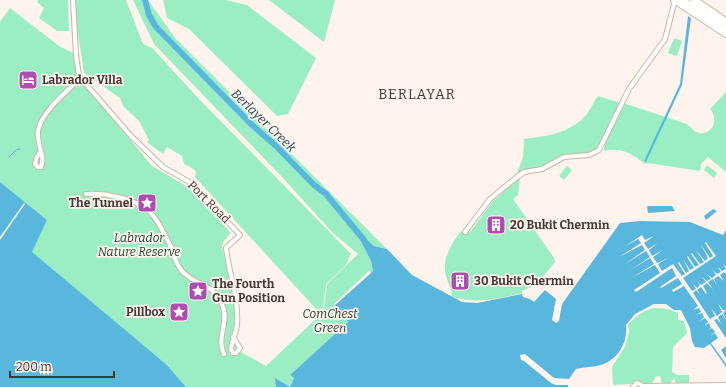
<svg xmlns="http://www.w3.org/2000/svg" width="726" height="387" font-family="Bitter,serif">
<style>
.green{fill:#9beec4}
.water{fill:#59b7de}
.pier{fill:#fff3ed}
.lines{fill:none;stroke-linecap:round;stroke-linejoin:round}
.stream{stroke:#59b7de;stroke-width:1}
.river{stroke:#59b7de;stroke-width:6}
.street-casing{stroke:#cfb4a5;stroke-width:6}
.primary-casing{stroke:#cfb4a5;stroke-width:8}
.highway-casing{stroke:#cfb4a5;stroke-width:9}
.street{stroke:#fff;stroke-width:4}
.primary{stroke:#fff;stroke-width:6}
.highway{stroke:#fff;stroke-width:7}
.labels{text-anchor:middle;stroke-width:3.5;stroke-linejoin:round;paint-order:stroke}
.poi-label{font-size:12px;font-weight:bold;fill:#433832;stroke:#fff3ed;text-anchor:start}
.street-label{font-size:12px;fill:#433832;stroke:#fff3ed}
.park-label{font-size:12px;font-style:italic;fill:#1d4231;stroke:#fff3ed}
.water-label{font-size:13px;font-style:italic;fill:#254e5f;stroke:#fff3ed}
.quarter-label{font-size:14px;letter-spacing:1px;fill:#433832;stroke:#fff3ed}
</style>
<rect width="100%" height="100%" fill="#fff3ed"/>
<!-- green -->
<g class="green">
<polygon points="38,0 68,0 69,31 57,31 39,18 44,8 37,2"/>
<path d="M75,0H126L143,44L152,48L200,100L351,254L345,266L326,284L323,307L318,311L195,177L196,172L192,168L184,164L182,156L167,147L163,154L147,142L149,140L139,121L123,106L120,98L84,73C81,48 75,25 75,0Z"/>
<path d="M133,0H148L176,39L387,249L374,246L361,234L358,236L371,261L373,271L335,306L348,322L290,375L294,378L290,387L276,385V387H186L167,365L31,252L47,220L0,182V22L10,8L59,46L73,53L78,77L152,166L188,187L231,233L223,242L222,247C229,275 241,308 231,337L239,351L266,366L318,317L317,313L324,308L327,284L358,254L333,233L282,177L154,44Z"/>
<polygon points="163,0 226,0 247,5 316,58 288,114 277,116 189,29 167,18"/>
<polygon points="269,0 335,0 324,42"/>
<polygon points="674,38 682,41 677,56 668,53"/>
<path d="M726,92V172L708,157L701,164L700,171L648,163L645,164C631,153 621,147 604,151L605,141L623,103L687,124C690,126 692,130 696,132C711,138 720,120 710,109Z"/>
<path d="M598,96L621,103L597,150L586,154H567L541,167L517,173L523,157L524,139C548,136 571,133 587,114C591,108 594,101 598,96Z"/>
<polygon points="707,165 717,173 714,178 704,170"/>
<polygon points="567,166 572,170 564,180 559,176"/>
<path d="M520,178L518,195L513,199L554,258L555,262L537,284L522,291V293C499,299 475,304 452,297C452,289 448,284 446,276C441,260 451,245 460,232H470L493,201Z"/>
<path d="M654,308C663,308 670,309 678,313V320L684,321L687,333L673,347L672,372L678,375H689V383L676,384L675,379L672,380L671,384L662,385L660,376L655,377L654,381L652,383L613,385L612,367L625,347L629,332L628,325C635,317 643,310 654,308Z"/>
</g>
<!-- water -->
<g class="water">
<polygon points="688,16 691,18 682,85 646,162 644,161 680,84"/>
<polygon points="0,182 47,220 32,252 167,365 186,387 0,387"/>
<polygon points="647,206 672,206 675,211 648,213"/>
<polygon points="713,209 717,211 706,220 704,216"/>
<path d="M640,221L690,222L723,235L726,230V367L710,344L704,348L695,347L692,341L690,328L681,310H674L666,304H654L635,314L626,325C628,342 618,360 601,365C594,367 585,367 576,369L569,379L554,378L525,354L520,355L521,360L524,361L551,383L556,385H568V387H276L275,378L290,387L294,378L290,375L348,322L335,305L373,271L371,261L358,236L361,234L374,246L387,249L412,275L462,302L477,303L522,294L523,297L530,299L534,302L545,290L556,299L552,320L556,323L559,321L562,304L620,223Z"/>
</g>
<!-- pier -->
<g class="pier">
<polygon points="24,203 25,204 0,240 0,237"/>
<polygon points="642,235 645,240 654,236 644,243 648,249 658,243 649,250 652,256 663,250 653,257 657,263 668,258 658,264 662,271 673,264 682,276 685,274 678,263 679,262 686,273 689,271 683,259 690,270 694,268 687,257 688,256 695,267 699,265 691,254 692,253 700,264 704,262 695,249 705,261 708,258 701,245 710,258 713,256 705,243 706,242 716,256 683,278 692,291 696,289 693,284 697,288 700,285 697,281 701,285 706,282 702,277 707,281 711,279 707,274 712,278 716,275 713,270 717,274 721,272 718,267 722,271 726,269 723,264 726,267 726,274 724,272 720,275 724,281 718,276 714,279 717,286 713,279 708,282 713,289 707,283 703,286 707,293 706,294 701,287 697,290 701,296 696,290 693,293 710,319 715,316 711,308 717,316 722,312 718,303 723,310 726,310 723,313 726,320 722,314 718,317 721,324 717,319 714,320 726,338 726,346 721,350 726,358 726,364 711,343 718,338 715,333 710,336 715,332 712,328 707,331 711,328 709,323 704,326 708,322 705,318 700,321 704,317 702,313 696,315 701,312 699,308 693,310 698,306 684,286 673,292 672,290 682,284 678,278 661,288 660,287 676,276 672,268 636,292 634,290 660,273 655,265 633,277 654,264 650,258 629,271 650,257 646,251 625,264 645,250 642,245 619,257 641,243 638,239 624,247"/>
<polygon points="369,271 371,273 335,305 334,304"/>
</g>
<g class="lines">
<!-- stream -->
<polyline class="stream" points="9,157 16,150 20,149"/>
<!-- river -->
<polyline class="river" points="145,0 149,15 156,27 251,124 276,146 314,185 326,194 364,240"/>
<!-- street casing -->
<g class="street-casing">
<g id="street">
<path d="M73,0L76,55L79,76L131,136L163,167L191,183L240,235L226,248C229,273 239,299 237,325C236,333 232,341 231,349L233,353H236L240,348L233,337"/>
<path d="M41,151L37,157L35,164L38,167H41C45,156 39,149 38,137C35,117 67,91 81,78"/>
<path d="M86,194C106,193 133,198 149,211C158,219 164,234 170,245C174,253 175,263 181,270C195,287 212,280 223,307C229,323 216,338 224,354"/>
<polyline points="465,232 490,199 517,177 524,172 542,169 564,157 589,155 599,150 629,89 665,39 675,0"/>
<polyline points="633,387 637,383 643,386 726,385"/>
</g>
</g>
<!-- primary casing -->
<g class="primary-casing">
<polyline id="primary" points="674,0 726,34"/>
</g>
<!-- highway casing -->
<g class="highway-casing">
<g id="highway">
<polyline points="682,0 726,30"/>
<polyline points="694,0 726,22"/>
</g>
</g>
<!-- street -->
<use href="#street" class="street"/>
<!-- primary -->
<use href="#primary" class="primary"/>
<!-- highway -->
<use href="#highway" class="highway"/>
</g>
<!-- icons -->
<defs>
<g id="hotel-square" transform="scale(1)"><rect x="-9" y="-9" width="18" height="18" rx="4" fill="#b04bb0" stroke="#fff3ed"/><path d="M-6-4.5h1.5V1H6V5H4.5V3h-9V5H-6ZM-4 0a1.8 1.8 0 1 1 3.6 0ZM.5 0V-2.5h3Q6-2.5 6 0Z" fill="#fff"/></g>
<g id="sight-square" transform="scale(1)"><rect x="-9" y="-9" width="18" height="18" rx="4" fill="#b04bb0" stroke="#fff3ed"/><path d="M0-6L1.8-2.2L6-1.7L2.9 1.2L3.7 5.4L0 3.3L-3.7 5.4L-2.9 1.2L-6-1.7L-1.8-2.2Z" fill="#fff"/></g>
<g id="building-square" transform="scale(1)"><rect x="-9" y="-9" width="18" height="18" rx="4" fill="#b04bb0" stroke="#fff3ed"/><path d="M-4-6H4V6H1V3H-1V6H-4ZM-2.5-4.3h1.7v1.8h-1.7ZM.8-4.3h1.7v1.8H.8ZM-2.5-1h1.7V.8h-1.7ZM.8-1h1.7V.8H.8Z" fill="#fff"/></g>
</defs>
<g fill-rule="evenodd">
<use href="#hotel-square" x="28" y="80"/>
<use href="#sight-square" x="147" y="203"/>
<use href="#building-square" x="496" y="225"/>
<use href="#building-square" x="460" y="281"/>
<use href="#sight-square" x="198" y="291"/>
<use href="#sight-square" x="179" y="312"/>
</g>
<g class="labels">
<!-- poi labels -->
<g class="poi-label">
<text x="42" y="84">Labrador Villa</text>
<text x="133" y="207" text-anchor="end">The Tunnel</text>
<text x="510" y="229">20 Bukit Chermin</text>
<text x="474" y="285">30 Bukit Chermin</text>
<text x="212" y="288">The Fourth<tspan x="212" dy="14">Gun Position</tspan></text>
<text x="165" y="316" text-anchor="end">Pillbox</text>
</g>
<!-- street labels -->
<g class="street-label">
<text transform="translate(209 202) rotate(45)" y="4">Port Road</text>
</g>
<!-- park labels -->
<g class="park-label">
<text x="139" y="242">Labrador<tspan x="139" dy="14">Nature Reserve</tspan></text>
<text x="330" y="318">ComChest<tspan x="330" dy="14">Green</tspan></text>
</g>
<!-- water labels -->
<g class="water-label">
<text transform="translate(264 120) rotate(44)" y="5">Berlayer Creek</text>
</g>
<!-- quarter labels -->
<g class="quarter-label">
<text x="417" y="99">BERLAYAR</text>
</g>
</g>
<!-- scale -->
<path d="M10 371v6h104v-6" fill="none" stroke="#433832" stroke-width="2"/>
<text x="16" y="371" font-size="12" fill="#433832" stroke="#fff3ed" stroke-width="3" paint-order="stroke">200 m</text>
</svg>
